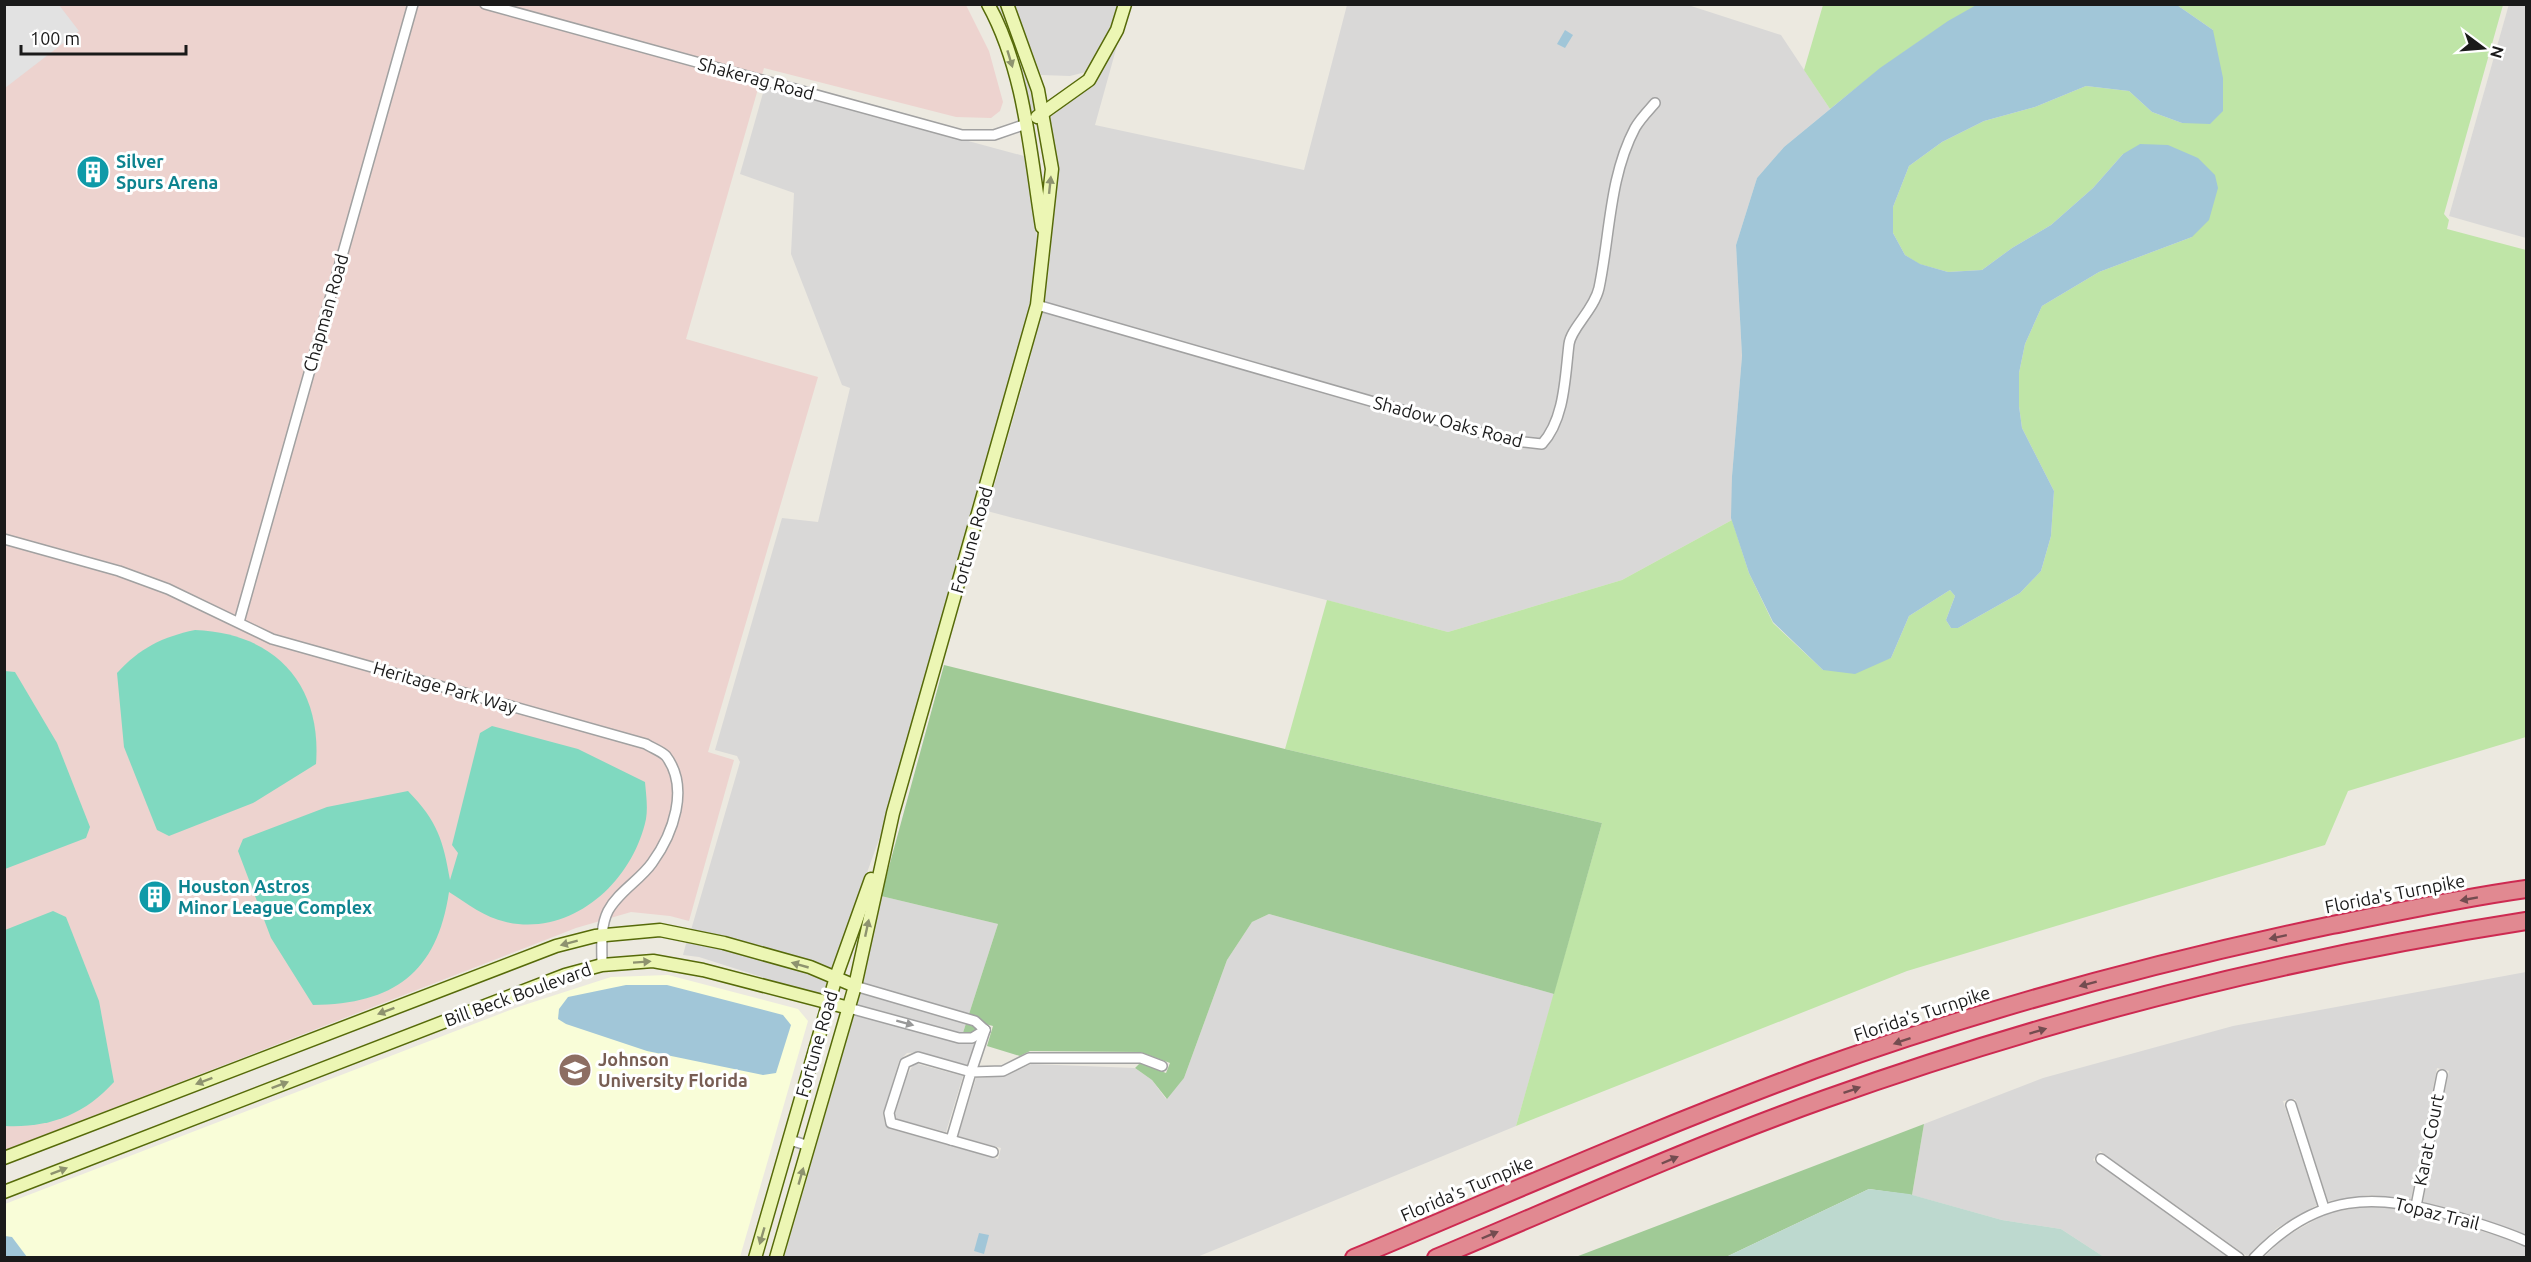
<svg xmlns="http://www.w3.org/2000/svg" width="2531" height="1262" font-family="Ubuntu,sans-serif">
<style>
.residential{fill:#d9d8d7}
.commercial{fill:#edd3cf}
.education{fill:#f9fdd8}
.grass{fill:#bfe5a7}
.forest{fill:#a0ca96}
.wetland{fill:#bdd9cf}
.pitch{fill:#80d9c0}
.parking{fill:#e2e2e2}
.water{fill:#a1c6d8}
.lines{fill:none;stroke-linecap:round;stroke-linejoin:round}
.street-casing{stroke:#a1a1a1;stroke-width:12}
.secondary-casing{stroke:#566a09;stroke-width:15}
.highway-casing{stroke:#cd2a51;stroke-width:20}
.street{stroke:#fff;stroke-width:9}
.secondary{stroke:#ecf6b4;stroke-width:12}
.highway{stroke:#e18991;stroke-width:16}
.oneway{fill:#8e936f}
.oneway2{fill:#744c50}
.oneway3{fill:#989898}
.labels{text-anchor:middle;stroke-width:6;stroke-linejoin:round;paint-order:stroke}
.street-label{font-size:18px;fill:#1a1a1a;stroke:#fff}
.culture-label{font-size:18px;font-weight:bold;fill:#0d838f;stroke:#fff;text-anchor:start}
.education-label{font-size:18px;font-weight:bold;fill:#785e54;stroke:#fff;text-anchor:start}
</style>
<rect width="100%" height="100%" fill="#ece9e0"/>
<!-- residential -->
<g class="residential">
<polygon points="2509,4 2526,5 2526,238 2449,216"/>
<polygon points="995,5 1000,5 1009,22 1023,62 1035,110 1030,114 1018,63 1004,21"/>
<polygon points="1014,5 1118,5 1105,45 1086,72 1070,76 1041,75"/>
<polygon points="1347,5 1688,5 1781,35 1830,109 1784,147 1757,178 1736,245 1742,356 1732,476 1732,520 1622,580 1448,632 987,511 1030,359 1048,277 1058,170 1049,116 1094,83 1118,42 1095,125 1304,170"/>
<polygon points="765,86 1024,156 1038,243 1031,303 1018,356 882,831 832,970 713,934 691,930 740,762 737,756 715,750 782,518 818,522 850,388 842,385 791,254 794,193 740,174"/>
<polygon points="881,896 998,924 961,1039 975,1043 967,1065 919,1052 907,1053 899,1061 883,1114 885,1124 890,1129 998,1159 1001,1148 958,1136 976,1078 1006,1076 1031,1064 1135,1068 1152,1080 1166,1099 1184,1078 1227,960 1252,922 1269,914 1554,994 1516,1126 1197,1257 784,1258 863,984"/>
<polygon points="687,940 710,944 829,980 824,997 699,957 683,955"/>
<polygon points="2526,972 2526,1235 2423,1202 2449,1071 2437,1068 2411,1199 2369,1195 2328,1201 2295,1099 2283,1101 2317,1205 2277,1228 2247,1256 2100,1151 2093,1160 2229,1257 2104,1257 2061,1229 2002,1220 1912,1195 1924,1124 2043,1078 2233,1026"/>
<polygon points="914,1063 963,1076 946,1132 896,1119 895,1114 907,1076"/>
<polygon points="2370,1206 2415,1211 2511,1240 2526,1247 2526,1258 2263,1258 2285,1237 2327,1213"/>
</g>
<!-- commercial -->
<polygon class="commercial" points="5,5 966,5 989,51 1003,102 1000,111 991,118 956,117 764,68 686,339 818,377 708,752 734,760 689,921 670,916 631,912 576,928 5,1150"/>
<!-- education -->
<polygon class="education" points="668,975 798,1009 808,1021 740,1257 5,1258 5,1204 518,1007 611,977"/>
<!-- grass -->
<g class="grass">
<path d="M1823,5H1978C1925,34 1877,71 1830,109L1804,70Z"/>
<polygon points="2177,5 2503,5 2444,214 2449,220 2447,229 2526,250 2526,737 2348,791 2325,845 1907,971 1516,1126 1602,823 1285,749 1327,600 1448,632 1622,580 1732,520 1749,573 1773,623 1823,670 1891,658 1909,616 1950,590 1955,596 1946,620 1951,628 1958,628 2020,593 2041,571 2051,536 2054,491 2022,428 2019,406 2019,373 2025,344 2042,306 2099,272 2192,237 2123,154 2093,188 2051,225 2012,248 1982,270 1948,272 1919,264 1905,255 1893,233 1893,207 1909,166 1942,142 1984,121 2035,107 2086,86 2129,91 2152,112 2182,123 2213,30"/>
</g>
<!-- forest -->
<g class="forest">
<polygon points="944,665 1285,749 1602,823 1554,994 1269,914 1252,922 1227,960 1184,1078 1167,1099 1152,1080 1135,1068 1140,1063 1166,1073 1170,1063 1140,1052 1030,1051 1020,1056 987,1046 993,1026 981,1023 975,1043 961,1039 998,924 881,896"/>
<polygon points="1924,1124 1912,1195 1869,1189 1726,1257 1573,1258"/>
</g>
<!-- wetland -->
<polygon class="wetland" points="1869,1189 1909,1194 2002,1220 2061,1229 2104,1257 1726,1257"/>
<!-- pitch -->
<g class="pitch">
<path d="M195,630C275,633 322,684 316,764L253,803L169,836L157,830L124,747L117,673C140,648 162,637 195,630Z"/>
<polygon points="5,671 15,672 57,743 90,827 86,838 5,869"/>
<path d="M492,726L578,749L645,782C646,794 648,807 646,819C633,881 573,937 506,922C484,917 468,904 449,892C437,973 394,1004 313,1005L271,938L238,851L243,839L327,807L408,791C438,822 443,840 450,880L458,853L452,845L480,733Z"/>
<path d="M53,911L66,917L99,1001L114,1082C84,1115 49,1128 5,1126V930Z"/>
</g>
<!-- parking -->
<polygon class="parking" points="5,4 59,5 79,31 5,88"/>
<!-- water -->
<g class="water">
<polygon points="1978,4 2177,5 2213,30 2223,78 2223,111 2210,124 2182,123 2152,112 2129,91 2086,86 2035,107 1984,121 1942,142 1909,166 1893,207 1893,233 1905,255 1920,264 1948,272 1982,270 2012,248 2051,225 2093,188 2123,154 2140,144 2168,145 2198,158 2215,175 2218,188 2209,220 2192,237 2099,272 2042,306 2025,344 2019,373 2019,406 2022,428 2054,491 2051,536 2041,571 2020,593 1958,628 1951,628 1946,620 1955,596 1950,590 1909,616 1891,658 1855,674 1823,670 1773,622 1749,573 1731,518 1732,476 1742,356 1736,245 1757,178 1784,147 1880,68 1948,21"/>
<polygon points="1565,30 1573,35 1565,48 1557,44"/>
<polygon points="626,985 667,985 783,1015 791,1025 776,1073 763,1075 647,1051 566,1024 558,1019 559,1009 568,997"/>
<polygon points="979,1233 989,1235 984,1254 974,1251"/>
<polygon points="5,1236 12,1237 27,1257 5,1257"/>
</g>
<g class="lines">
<!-- street casing -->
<g class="street-casing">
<g id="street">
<polyline points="485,4 962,135 994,135 1026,124"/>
<path d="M1037,305L1506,440L1542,444C1565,419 1565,376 1569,344C1571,328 1594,310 1599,288C1610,236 1609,177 1635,128C1640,119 1648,111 1655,103"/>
<path d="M4,539L119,571L168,589L272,639L646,744C652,748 661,751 666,756C690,788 673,834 652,863C640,880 618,892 608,911C600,927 602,947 602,965"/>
<polyline points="239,622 413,4"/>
<polyline points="855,986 975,1021 985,1030"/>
<polyline points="849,1008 959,1038 972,1038 985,1030"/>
<polyline points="985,1030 971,1072 918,1057 905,1063 889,1113 891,1123 993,1152"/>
<polyline points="2291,1105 2324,1208"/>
<polyline points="790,1140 809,1146"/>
<polyline points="951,1140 971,1072 1003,1071 1029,1058 1141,1058 1162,1066"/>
<polyline points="2101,1159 2239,1258"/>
<polyline points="2416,1206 2442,1075"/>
<path d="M2254,1258C2317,1192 2374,1192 2457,1217C2480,1224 2504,1231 2526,1241"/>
</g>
</g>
<!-- secondary casing -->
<g class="secondary-casing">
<g id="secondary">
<path d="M988,4C1025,71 1030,153 1042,227"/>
<polyline points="1037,117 1089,80 1117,30 1125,4"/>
<polyline points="4,1158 556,946 595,936 660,930 724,943 810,967 855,986"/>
<polyline points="4,1192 565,975 602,965 653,961 703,970 849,1008"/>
<polyline points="755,1258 836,977 871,879"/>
<polyline points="776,1258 855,986 893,813 1037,305 1052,169 1038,90 1007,4"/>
</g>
</g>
<!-- highway casing -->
<g class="highway-casing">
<g id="highway">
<path d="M1354,1258C1507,1194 1658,1127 1813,1070C1982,1009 2156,962 2332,925C2396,912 2461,898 2526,889"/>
<path d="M1436,1258C1565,1204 1693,1146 1825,1099C2052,1018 2288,958 2526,921"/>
</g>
</g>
<!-- street -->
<use href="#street" class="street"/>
<!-- secondary -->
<use href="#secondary" class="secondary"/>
<!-- highway -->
<use href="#highway" class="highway"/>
</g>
<!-- one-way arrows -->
<defs><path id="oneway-solid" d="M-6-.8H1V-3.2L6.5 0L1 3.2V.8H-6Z" transform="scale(1.5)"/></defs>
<g class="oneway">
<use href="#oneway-solid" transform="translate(1010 59) rotate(73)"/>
<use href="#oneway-solid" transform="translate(1050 185) rotate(-84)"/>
<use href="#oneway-solid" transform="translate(867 928) rotate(-78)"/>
<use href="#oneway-solid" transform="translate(569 943) rotate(165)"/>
<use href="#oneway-solid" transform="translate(642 962) rotate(-4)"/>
<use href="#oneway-solid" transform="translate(800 965) rotate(-164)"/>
<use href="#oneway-solid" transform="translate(386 1011) rotate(159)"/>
<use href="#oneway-solid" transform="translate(204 1081) rotate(159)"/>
<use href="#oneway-solid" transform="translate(280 1085) rotate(-21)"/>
<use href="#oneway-solid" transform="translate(59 1171) rotate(-21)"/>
<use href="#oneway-solid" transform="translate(801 1176) rotate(-74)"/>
<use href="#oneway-solid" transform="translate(762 1236) rotate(106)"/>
</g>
<g class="oneway2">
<use href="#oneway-solid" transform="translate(2469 899) rotate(170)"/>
<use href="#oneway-solid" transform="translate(2278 937) rotate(168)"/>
<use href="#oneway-solid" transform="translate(2088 984) rotate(165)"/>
<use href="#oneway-solid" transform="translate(2038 1031) rotate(-17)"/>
<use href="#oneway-solid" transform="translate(1902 1041) rotate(161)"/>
<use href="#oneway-solid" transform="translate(1852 1090) rotate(-19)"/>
<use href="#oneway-solid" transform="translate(1670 1160) rotate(-23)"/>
<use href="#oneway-solid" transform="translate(1490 1235) rotate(-23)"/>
</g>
<use class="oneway3" href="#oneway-solid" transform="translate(905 1023) rotate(15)"/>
<!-- icons -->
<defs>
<g id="building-disc" transform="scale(1.725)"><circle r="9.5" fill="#0f9aa8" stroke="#fff"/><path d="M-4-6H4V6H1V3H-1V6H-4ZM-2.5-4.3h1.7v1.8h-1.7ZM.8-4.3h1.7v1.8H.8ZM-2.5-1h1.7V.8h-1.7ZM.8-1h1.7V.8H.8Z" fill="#fff"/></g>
<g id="university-disc" transform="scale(1.725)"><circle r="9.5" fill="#8d6e63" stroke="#fff"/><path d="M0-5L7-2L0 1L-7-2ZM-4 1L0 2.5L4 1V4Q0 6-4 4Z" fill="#fff"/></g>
</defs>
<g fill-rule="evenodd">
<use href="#building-disc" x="93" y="172"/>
<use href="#building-disc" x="155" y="897"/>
<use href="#university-disc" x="575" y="1070"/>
</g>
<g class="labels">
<!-- street labels -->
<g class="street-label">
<text transform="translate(756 79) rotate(15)" y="6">Shakerag Road</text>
<text transform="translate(326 313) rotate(-74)" y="6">Chapman Road</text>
<text transform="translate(1448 422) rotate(15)" y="6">Shadow Oaks Road</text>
<text transform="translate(972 540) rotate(-74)" y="6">Fortune Road</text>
<text transform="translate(445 688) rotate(16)" y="6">Heritage Park Way</text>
<text transform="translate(2395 894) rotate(-11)" y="6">Florida's Turnpike</text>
<text transform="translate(518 995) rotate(-20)" y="6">Bill Beck Boulevard</text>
<text transform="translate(1922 1014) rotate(-18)" y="6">Florida's Turnpike</text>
<text transform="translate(817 1044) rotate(-74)" y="6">Fortune Road</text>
<text transform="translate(2429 1140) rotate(-79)" y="6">Karat Court</text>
<text transform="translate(1467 1189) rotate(-23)" y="6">Florida's Turnpike</text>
<text transform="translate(2437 1214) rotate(14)" y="6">Topaz Trail</text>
</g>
<!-- culture labels -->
<g class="culture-label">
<text x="116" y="168">Silver<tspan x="116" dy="21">Spurs Arena</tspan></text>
<text x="178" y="893">Houston Astros<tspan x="178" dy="21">Minor League Complex</tspan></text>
</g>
<!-- education labels -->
<g class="education-label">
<text x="598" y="1066">Johnson<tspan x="598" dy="21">University Florida</tspan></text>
</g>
</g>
<!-- border -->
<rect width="2531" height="1262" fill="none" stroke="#1a1a1a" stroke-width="12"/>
<!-- north arrow -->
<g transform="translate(2483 48) rotate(106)" stroke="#ffffff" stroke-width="4.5" paint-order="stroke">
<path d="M0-4.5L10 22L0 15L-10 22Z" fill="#1a1a1a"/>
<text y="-9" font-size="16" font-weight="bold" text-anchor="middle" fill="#1a1a1a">N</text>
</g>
<!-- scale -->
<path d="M21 45v9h165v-9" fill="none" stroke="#1a1a1a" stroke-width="3"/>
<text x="30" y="45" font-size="18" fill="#1a1a1a" stroke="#ffffff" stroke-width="4.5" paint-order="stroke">100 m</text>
</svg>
